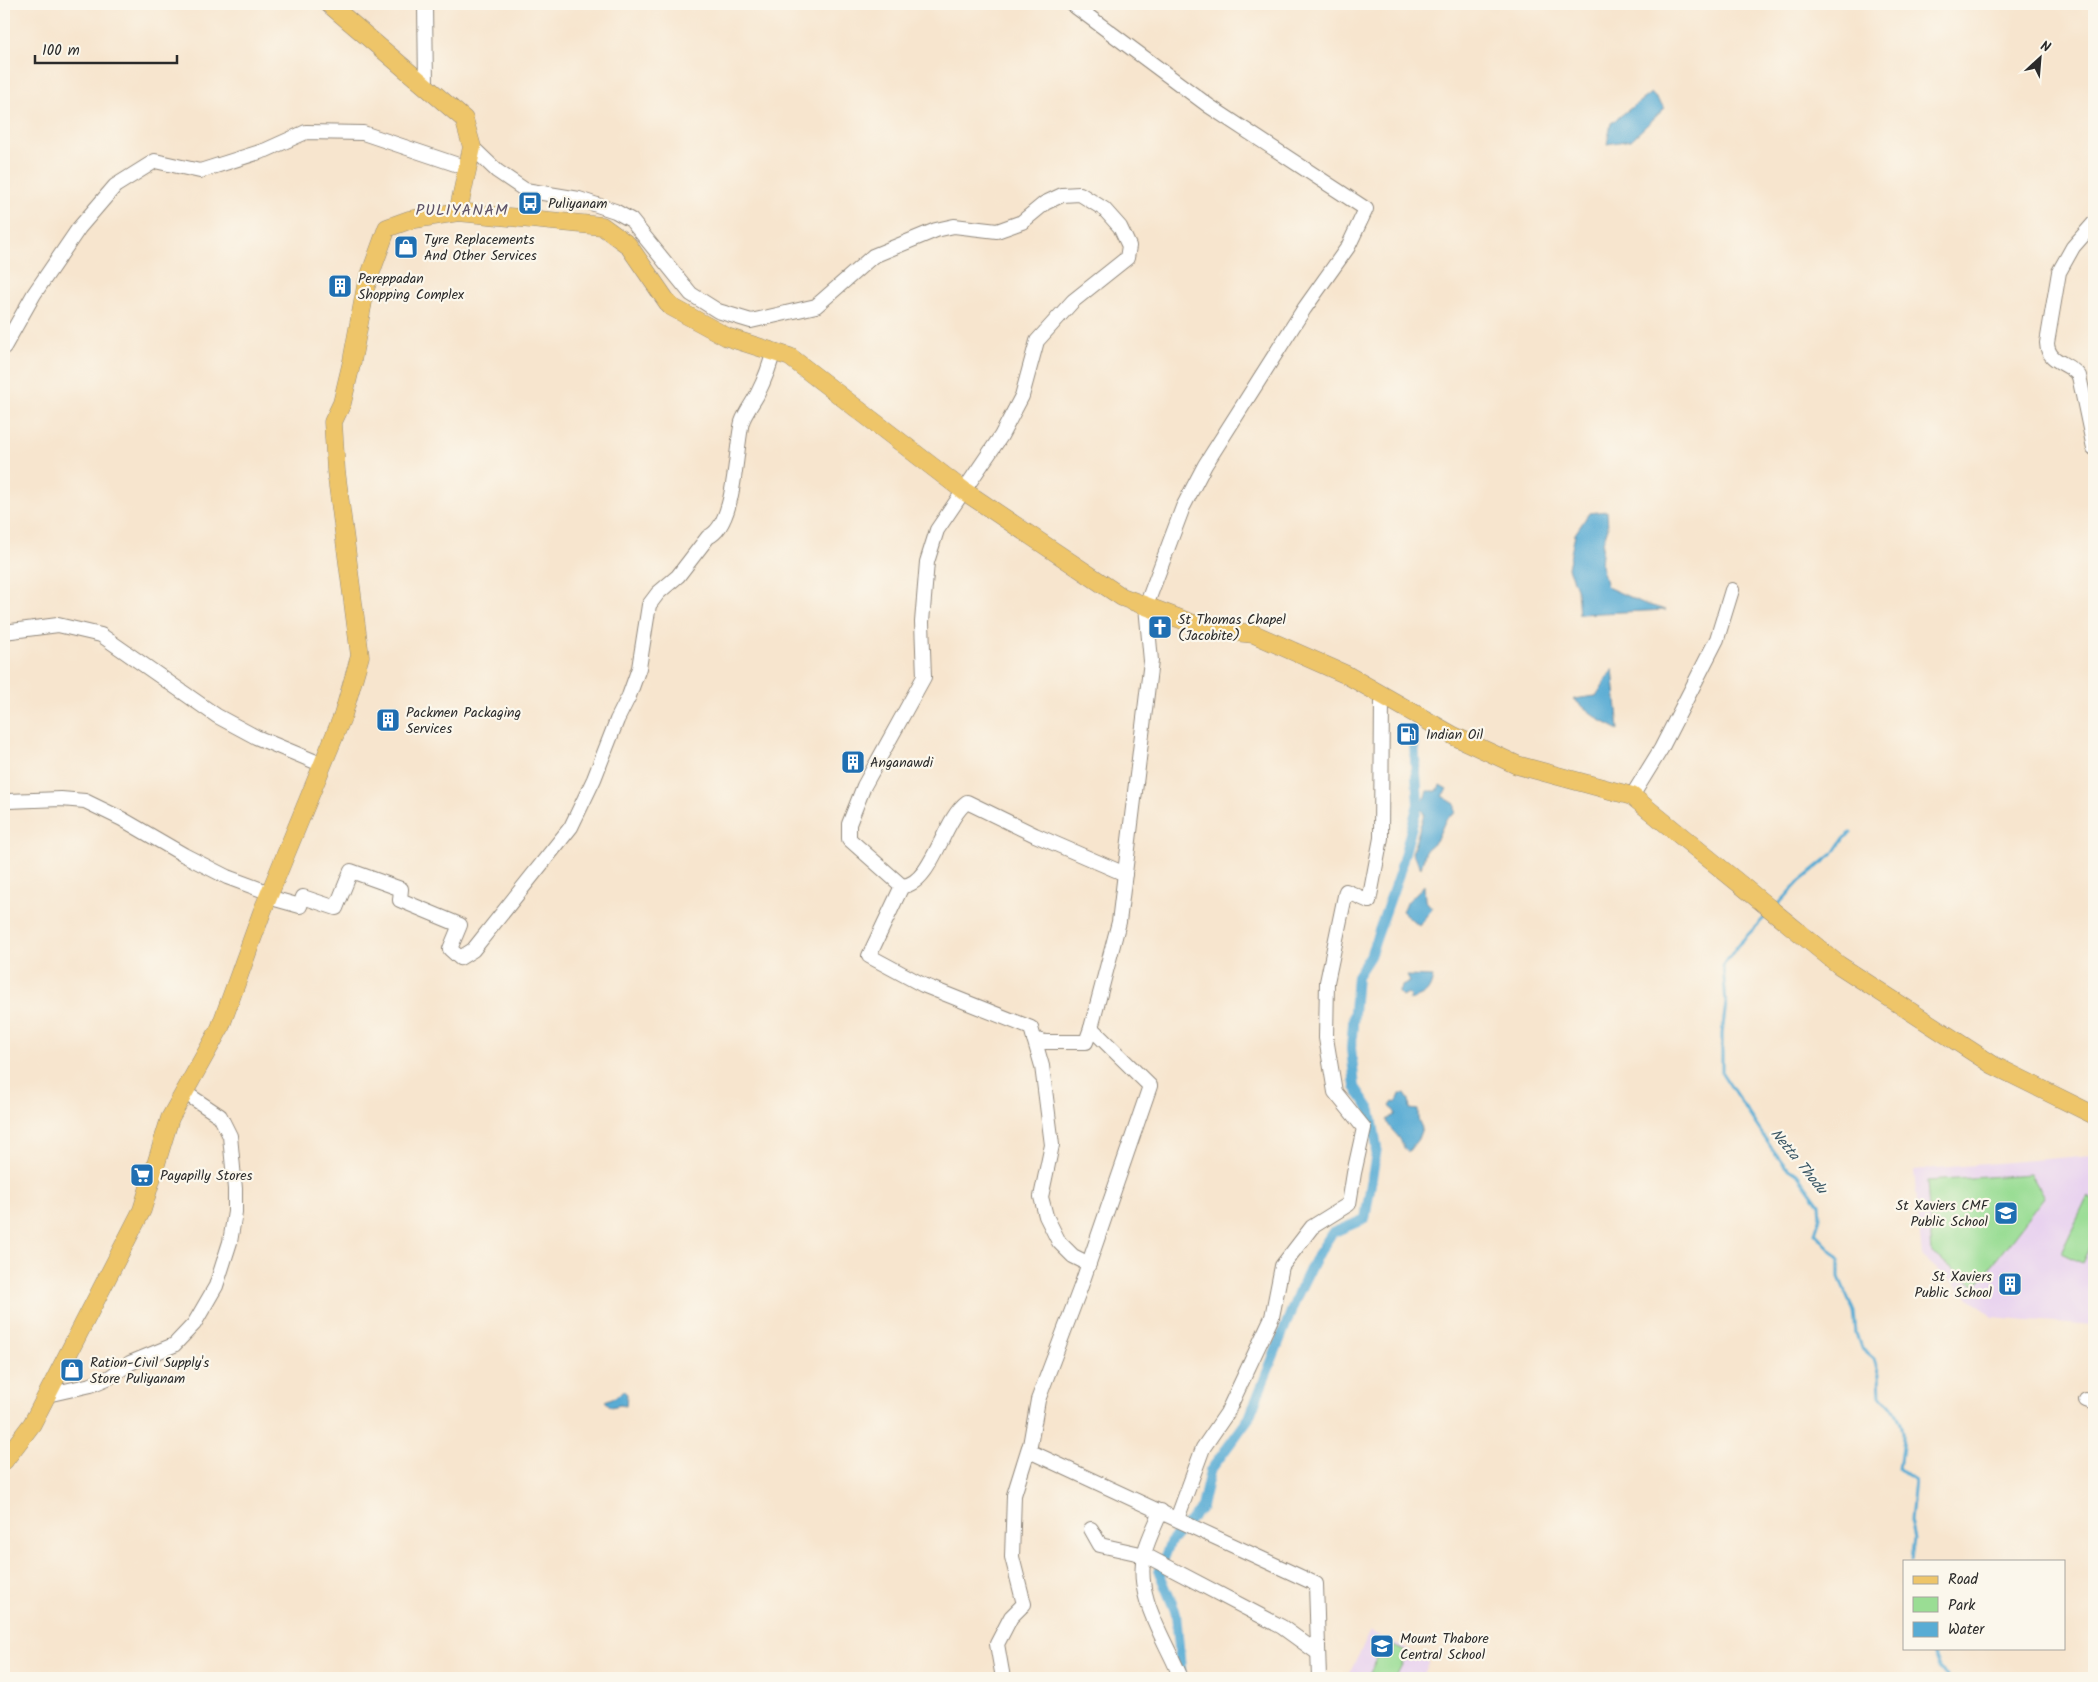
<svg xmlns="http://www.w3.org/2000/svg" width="2098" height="1682" font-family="Kalam,sans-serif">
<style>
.built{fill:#e8d2ef}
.green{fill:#9add94;stroke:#628460}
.water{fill:#58acd4;stroke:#426c80}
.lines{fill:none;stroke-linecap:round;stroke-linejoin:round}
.stream{stroke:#58acd4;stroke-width:3}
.canal{stroke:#58acd4;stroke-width:10}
.minor-casing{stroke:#91887c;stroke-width:16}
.major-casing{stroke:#91887c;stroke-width:19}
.minor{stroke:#fff;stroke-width:14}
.major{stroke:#eec569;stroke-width:18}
.labels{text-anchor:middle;stroke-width:4.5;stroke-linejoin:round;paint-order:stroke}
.poi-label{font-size:14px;fill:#2b2b2b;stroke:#fbf7ec;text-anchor:start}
.water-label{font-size:15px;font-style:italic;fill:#3b5866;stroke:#fbf7ec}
.quarter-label{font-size:16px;letter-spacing:1px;fill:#5e5367;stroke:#fbf7ec}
</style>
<rect width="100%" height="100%" fill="#fbf7ec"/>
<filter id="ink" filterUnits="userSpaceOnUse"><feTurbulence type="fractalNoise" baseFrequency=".02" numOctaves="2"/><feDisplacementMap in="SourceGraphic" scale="10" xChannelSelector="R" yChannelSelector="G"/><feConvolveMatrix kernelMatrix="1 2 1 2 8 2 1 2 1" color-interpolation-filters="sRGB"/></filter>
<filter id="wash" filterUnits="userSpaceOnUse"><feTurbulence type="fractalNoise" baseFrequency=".0096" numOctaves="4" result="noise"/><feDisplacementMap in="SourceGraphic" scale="20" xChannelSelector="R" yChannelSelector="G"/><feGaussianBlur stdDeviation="1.12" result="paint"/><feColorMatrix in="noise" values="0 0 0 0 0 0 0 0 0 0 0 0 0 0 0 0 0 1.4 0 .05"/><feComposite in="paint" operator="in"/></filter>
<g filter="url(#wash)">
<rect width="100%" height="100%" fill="#f7e5ce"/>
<!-- built -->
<g class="built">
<polygon points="2094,1155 2094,1325 1992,1317 1922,1256 1914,1170"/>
<polygon points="1371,1631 1429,1661 1421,1678 1347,1678"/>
</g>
<!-- green -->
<g class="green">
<polygon points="2031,1174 2044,1197 1976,1286 1932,1253 1927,1181"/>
<polygon points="2088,1196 2094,1200 2094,1238 2082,1263 2061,1253"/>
<polygon points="1385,1642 1408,1653 1395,1678 1372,1678 1368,1676"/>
</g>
<!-- water -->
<g class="water">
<polygon points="1651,93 1665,108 1631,140 1607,144 1611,123"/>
<polygon points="1607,511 1608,528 1603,542 1601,565 1607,587 1645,604 1666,610 1579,614 1577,591 1568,568 1575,534 1589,513"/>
<polygon points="1613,669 1619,730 1600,720 1573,699 1596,696"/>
<polygon points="1440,785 1447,789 1442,796 1455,804 1455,813 1446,819 1436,841 1426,850 1421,868 1412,853 1424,814 1418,804 1426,797 1428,791 1437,791"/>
<path d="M1424,885L1425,900L1432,908L1419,926L1402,911C1407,899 1417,894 1424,885Z"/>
<path d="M1407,976L1433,977C1429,995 1424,995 1408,1001L1411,997L1407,994L1402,997L1398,993L1402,986L1410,982Z"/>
<path d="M1400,1094H1405L1409,1100L1410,1109L1418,1110V1119L1422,1128L1418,1139L1408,1152C1403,1148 1404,1146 1401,1141C1397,1133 1389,1130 1387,1120L1396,1114L1390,1105L1393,1101L1397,1102Z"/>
<polygon points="623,1390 627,1394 626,1406 620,1405 611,1407 605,1401 617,1396"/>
</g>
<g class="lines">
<!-- stream -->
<g class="stream">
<polyline points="1777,906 1800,881 1834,853 1844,838 1851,833"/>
<path d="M1767,915L1738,945L1723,966L1726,1003L1722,1034V1073L1770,1146L1785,1166L1797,1174L1819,1204L1820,1218L1815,1233L1839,1258V1277L1854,1312L1856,1333L1861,1348L1874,1359L1879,1375L1880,1396C1892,1402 1901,1419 1903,1432C1904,1437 1900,1460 1899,1468L1914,1480L1910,1520L1914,1538L1911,1561"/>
<polyline points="1931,1648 1940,1670 1949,1678"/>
</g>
<!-- canal -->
<polyline class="canal" points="1181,1670 1176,1613 1159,1572 1170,1543 1202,1507 1210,1471 1249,1418 1298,1294 1314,1261 1332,1233 1365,1219 1377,1148 1371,1111 1355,1087 1351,1048 1357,976 1370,956 1399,874 1418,804 1414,744"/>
</g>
</g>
<g filter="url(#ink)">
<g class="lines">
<!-- minor casing -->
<g class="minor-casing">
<g id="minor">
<polyline points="425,4 426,86"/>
<polyline points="1072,4 1209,106 1366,209 1348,247 1304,309 1205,465 1183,507 1146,606 1151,661 1119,922 1091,1028 1150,1086 1080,1289 1038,1400 1029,1451 1316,1584 1319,1678"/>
<polyline points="472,147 497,171 525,190 579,199 615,211 631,220 691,294 718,311 751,321 816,306 873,256 936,230 954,226 997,231 1022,222 1045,203 1062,195 1080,194 1104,209 1120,227 1129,246 1127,258 1073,301 1037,341 1022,396 1001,436 937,530 927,562 922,622 924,677 864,786 849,824 849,839 902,886 869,956 923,985 1031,1028 1042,1066 1052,1145 1041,1197 1046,1216 1059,1242 1073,1256 1089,1264"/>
<path d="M2094,223L2073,247L2059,272L2047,343C2048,364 2068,361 2079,376L2094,448"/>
<polyline points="4,347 34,294 79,228 115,186 155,161 200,171 266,150 306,132 363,133 467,168"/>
<polyline points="4,632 58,625 101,635 217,716 256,737 323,765"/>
<polyline points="1632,796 1661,749 1717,639 1732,590"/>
<polyline points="4,800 8,801 61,799 85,801 122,819 184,855 227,877 270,893"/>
<path d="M902,886C932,885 943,819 967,802L1035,835L1125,874"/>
<path d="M268,897L300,906L303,897L336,908L351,871L401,889L400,900L460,925L450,949L460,958L473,950L571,827L594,779L617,720L629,696L639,668L649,605L658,593L678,576L708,537C736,525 735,450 742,422C745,413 752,404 757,395C764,381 770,367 773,352"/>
<polyline points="1034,1039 1045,1042 1086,1042 1091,1028"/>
<polyline points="47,1395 91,1385 110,1377 130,1363 174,1345 194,1324 216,1286 230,1242 235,1212 235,1189 230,1136 220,1116 184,1092"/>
<polyline points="2086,1400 2094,1403"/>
<path d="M1161,1511C1156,1524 1149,1537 1145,1551C1133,1596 1165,1638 1181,1678"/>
<polyline points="1177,1519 1203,1448 1227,1413 1272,1317 1282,1266 1312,1227 1349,1204 1354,1173 1364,1128 1335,1092 1326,1038 1327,982 1346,891 1369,901 1381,838 1382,695"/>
<polyline points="1091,1529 1100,1545 1145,1555 1282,1627 1318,1653"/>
<polyline points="1003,1678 997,1644 1011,1617 1024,1604 1012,1557 1014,1495 1029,1447"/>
</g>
</g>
<!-- major casing -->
<g class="major-casing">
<g id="major">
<polyline points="329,4 464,119 472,147 458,212"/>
<polyline points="4,1461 32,1424 142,1210 170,1118 220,1028 262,912 343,715 360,656 336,471 333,422 342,403 352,361 366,286 387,228 409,220 458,212 602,226 628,245 670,306 727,337 790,357 964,491 1122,597 1207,629 1254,634 1347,675 1454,736 1517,765 1632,796 1839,965 1993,1065 2094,1115"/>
</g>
</g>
<!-- minor -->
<use href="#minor" class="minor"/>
<!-- major -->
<use href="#major" class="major"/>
</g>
</g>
<!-- icons -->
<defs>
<g id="bus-square" transform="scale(1.25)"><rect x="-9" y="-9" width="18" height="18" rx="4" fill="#1f6fb2" stroke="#fbf7ec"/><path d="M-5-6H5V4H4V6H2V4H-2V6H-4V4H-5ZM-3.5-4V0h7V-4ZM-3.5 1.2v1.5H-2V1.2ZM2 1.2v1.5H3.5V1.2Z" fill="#fff"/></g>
<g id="shop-square" transform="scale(1.25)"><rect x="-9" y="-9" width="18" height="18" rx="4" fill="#1f6fb2" stroke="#fbf7ec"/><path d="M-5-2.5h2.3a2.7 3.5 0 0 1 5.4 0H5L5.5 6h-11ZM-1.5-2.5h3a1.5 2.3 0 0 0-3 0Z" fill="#fff"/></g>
<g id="building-square" transform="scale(1.25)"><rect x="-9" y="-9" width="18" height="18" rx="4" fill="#1f6fb2" stroke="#fbf7ec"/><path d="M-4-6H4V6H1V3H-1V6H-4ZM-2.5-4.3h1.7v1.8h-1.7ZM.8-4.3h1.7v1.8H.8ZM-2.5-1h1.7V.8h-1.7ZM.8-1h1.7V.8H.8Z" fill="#fff"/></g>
<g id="church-square" transform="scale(1.25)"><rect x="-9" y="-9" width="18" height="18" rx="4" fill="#1f6fb2" stroke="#fbf7ec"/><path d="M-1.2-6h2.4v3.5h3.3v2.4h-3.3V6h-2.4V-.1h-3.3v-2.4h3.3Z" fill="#fff"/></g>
<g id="fuel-square" transform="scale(1.25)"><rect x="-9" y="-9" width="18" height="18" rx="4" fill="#1f6fb2" stroke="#fbf7ec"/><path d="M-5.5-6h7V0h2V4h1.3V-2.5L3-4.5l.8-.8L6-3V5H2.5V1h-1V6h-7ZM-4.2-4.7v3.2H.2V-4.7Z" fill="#fff"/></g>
<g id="supermarket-square" transform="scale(1.25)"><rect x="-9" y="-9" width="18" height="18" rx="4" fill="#1f6fb2" stroke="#fbf7ec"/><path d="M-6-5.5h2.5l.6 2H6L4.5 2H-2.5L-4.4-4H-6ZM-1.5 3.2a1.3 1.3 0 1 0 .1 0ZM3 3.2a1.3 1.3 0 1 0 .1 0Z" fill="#fff"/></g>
<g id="school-square" transform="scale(1.25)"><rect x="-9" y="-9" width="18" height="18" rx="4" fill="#1f6fb2" stroke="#fbf7ec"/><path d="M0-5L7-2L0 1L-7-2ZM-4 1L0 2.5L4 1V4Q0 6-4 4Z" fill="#fff"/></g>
</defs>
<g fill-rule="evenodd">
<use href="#bus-square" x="530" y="203"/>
<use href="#shop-square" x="406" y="247"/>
<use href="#building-square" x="340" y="286"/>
<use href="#church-square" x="1160" y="627"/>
<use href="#building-square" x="388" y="720"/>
<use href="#fuel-square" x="1408" y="734"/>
<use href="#building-square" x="853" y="762"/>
<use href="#supermarket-square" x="142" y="1175"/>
<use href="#school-square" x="2006" y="1213"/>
<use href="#building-square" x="2010" y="1284"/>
<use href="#shop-square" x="72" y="1370"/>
<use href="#school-square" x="1382" y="1646"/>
</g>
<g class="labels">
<!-- poi labels -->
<g class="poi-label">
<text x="548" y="208">Puliyanam</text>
<text x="424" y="244">Tyre Replacements<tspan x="424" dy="16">And Other Services</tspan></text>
<text x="358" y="283">Pereppadan<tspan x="358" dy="16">Shopping Complex</tspan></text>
<text x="1178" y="624">St Thomas Chapel<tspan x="1178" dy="16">(Jacobite)</tspan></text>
<text x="406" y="717">Packmen Packaging<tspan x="406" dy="16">Services</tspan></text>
<text x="1426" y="739">Indian Oil</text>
<text x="870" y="767">Anganawdi</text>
<text x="160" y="1180">Payapilly Stores</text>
<text x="1988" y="1210" text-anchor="end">St Xaviers CMF<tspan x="1988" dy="16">Public School</tspan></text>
<text x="1992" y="1281" text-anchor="end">St Xaviers<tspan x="1992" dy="16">Public School</tspan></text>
<text x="90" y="1367">Ration-Civil Supply's<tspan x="90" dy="16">Store Puliyanam</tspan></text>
<text x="1400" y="1643">Mount Thabore<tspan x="1400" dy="16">Central School</tspan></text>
</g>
<!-- water labels -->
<g class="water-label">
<text transform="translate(1799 1161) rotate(51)" y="5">Netta Thodu</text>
</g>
<!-- quarter labels -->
<g class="quarter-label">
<text x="462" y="215">PULIYANAM</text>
</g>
</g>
<!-- margin -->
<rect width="2098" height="1682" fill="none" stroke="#fbf7ec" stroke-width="20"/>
<!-- legend -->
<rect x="1903" y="1560" width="162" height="90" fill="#fbf7ec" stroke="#a8a59f"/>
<rect x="1913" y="1576" width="25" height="8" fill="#eec569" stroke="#a8a59f"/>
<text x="1948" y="1584" font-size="15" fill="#2b2b2b">Road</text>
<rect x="1913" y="1597" width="25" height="15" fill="#9add94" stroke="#a8a59f"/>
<text x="1948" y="1610" font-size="15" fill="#2b2b2b">Park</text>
<rect x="1913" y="1622" width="25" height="15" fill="#58acd4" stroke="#a8a59f"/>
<text x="1948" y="1634" font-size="15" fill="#2b2b2b">Water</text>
<!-- north arrow -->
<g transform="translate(2040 58) rotate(26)" stroke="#fbf7ec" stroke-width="4" paint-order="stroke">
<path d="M0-4L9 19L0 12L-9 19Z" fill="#2b2b2b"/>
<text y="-8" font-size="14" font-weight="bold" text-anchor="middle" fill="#2b2b2b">N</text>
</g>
<!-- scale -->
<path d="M35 55v8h142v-8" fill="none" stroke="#2b2b2b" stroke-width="2.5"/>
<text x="42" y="55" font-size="15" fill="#2b2b2b" stroke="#fbf7ec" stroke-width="4" paint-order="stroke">100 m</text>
</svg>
